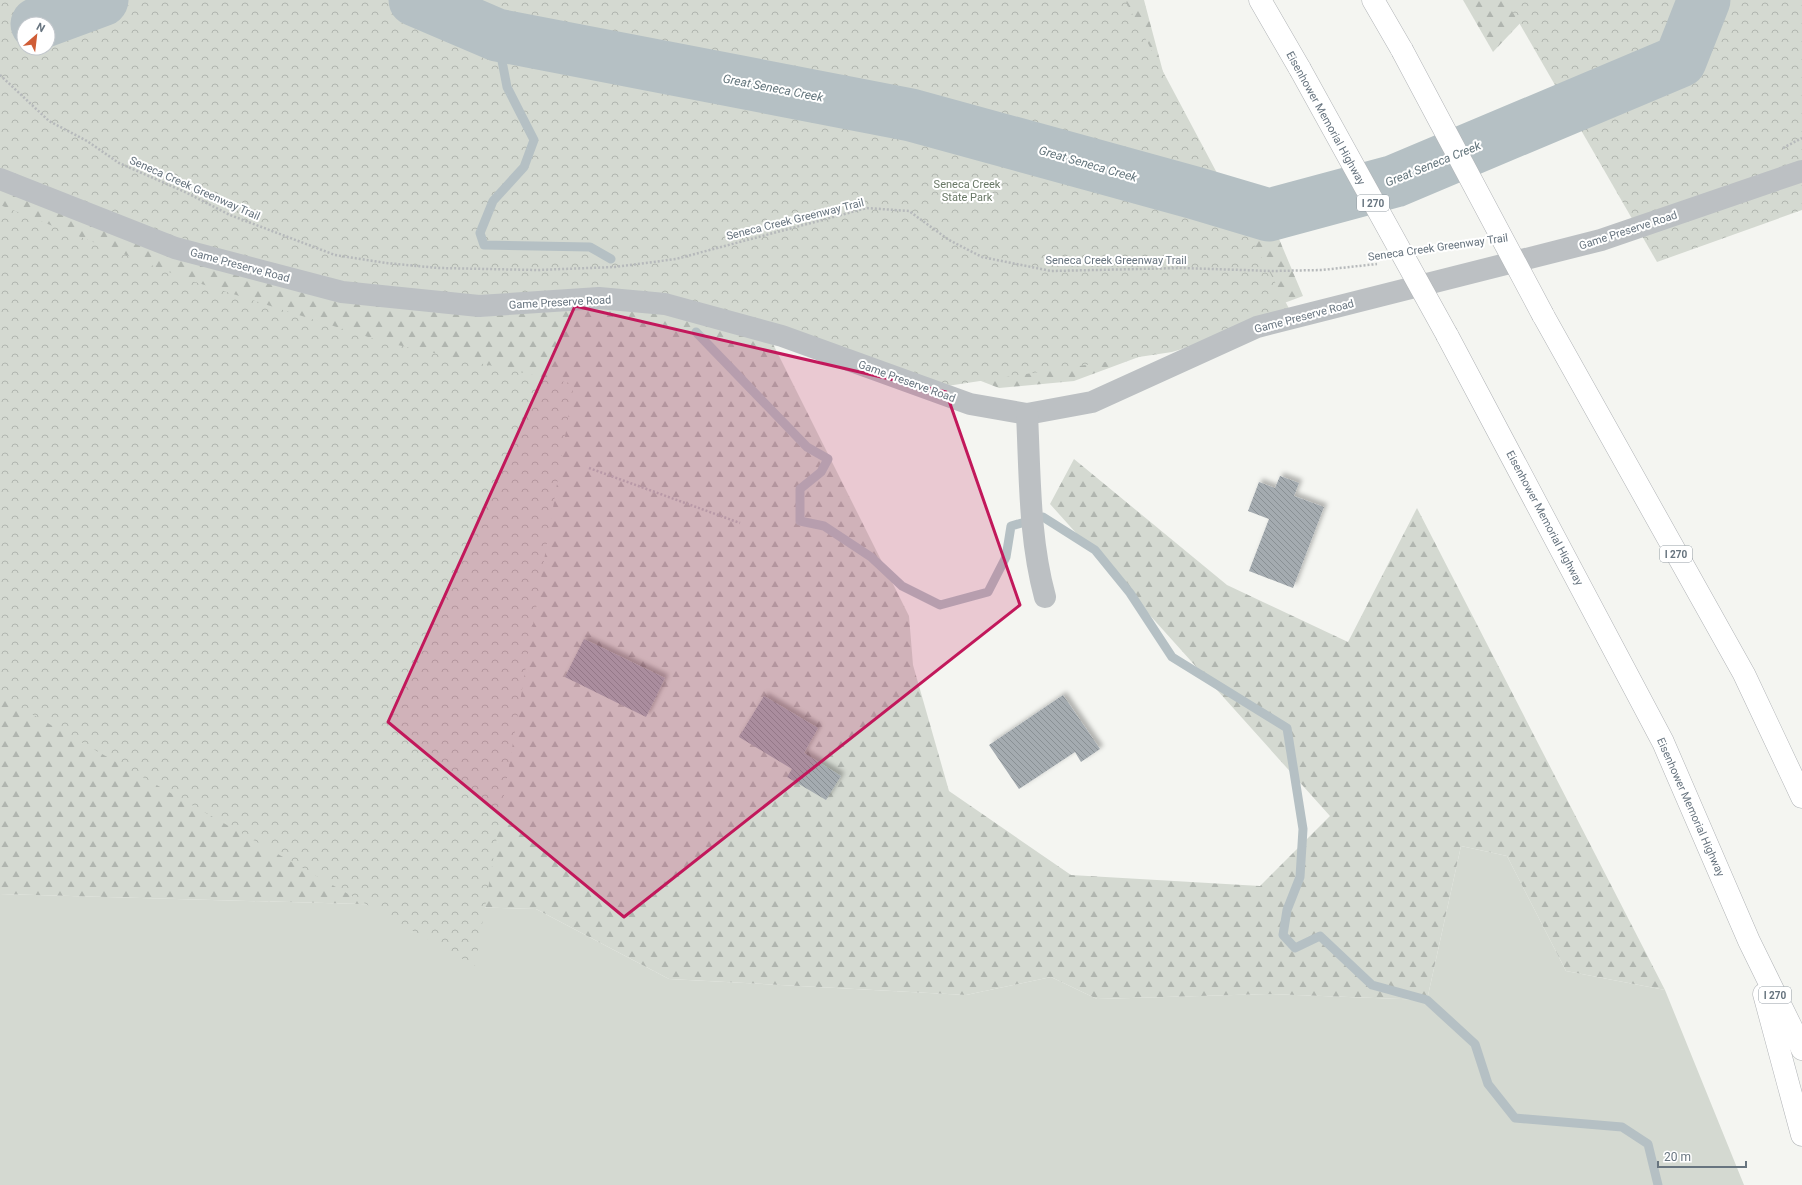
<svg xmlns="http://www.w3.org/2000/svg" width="1802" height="1185" font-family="Roboto,sans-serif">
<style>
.grass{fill:#d4d9d1}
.forest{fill:url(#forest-firs)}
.park{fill:url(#park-crowns);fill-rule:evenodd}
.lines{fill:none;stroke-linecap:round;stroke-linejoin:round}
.stream{stroke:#b5c0c4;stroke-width:9}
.river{stroke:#b5c0c4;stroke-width:53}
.building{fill:url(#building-back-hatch);filter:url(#shadow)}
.highway-casing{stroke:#b0b3b6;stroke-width:23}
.path{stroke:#b6b9bb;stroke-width:2.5;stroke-dasharray:2 2;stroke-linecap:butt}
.minor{stroke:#bcc0c3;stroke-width:22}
.highway{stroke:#fff;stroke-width:22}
.highway-bridge-casing{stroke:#b0b3b6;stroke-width:23;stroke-linecap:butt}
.highway-bridge{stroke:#fff;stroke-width:22}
.marked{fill:#c2185b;fill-opacity:0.2;stroke:#c2185b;stroke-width:3;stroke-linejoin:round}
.labels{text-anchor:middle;stroke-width:4;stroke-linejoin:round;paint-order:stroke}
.shield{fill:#fff;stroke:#959ea5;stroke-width:1}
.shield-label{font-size:10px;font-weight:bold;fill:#67747f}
.street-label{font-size:11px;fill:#67747f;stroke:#fff}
.park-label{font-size:11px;fill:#687765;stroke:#fff}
.water-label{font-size:12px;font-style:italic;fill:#63757c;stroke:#fff}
</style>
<defs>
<pattern id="forest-firs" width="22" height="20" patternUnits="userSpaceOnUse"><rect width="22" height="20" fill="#d4d9d1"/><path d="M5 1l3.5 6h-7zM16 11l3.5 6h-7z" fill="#b0b5af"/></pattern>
<pattern id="park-crowns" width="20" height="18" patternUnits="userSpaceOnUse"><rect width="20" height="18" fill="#d4d9d1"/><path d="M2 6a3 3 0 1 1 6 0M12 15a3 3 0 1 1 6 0" fill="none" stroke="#b0b5af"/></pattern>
<pattern id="building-back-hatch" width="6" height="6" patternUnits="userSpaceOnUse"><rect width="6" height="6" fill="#a4abb0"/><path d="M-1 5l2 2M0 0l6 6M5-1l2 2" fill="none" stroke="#899094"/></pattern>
<filter id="shadow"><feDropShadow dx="3.5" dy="-3.5" stdDeviation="2" flood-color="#0004"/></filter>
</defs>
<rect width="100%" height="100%" fill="#f4f5f1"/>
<!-- grass -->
<polygon class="grass" points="1461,846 1507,856 1566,971 1665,990 1744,1185 0,1185 0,894 536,909 669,979 966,995 1051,977 1097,999 1268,994 1427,1000"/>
<!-- forest -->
<g class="forest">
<polygon points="0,0 24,24 24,48 48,48 415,0 1144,0 1195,193 1269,215 1303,296 1074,381 999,388 746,290 909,616 913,665 949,791 1071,875 1260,886 1330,816 1050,504 1074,459 1227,585 1348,642 1417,508 1665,990 1566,971 1507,856 1461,846 1427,1000 1268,994 1097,999 1051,977 966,995 669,979 536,909 0,894"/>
<polygon points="1463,0 1542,0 1493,52"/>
</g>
<!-- park -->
<g class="park">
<path d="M0,0H1125L1293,316L1172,352L947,386L732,312L460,299L308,280L48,194L0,168ZM24,24H48V48H24Z"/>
<polygon points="1506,0 1802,0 1802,210 1657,262"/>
<polygon points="0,205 189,280 384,342 574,384 475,966 0,696"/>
</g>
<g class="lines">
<!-- stream -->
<g class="stream">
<polyline points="497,35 507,87 534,140 524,167 493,201 480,233 484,245 590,247 611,259"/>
<polyline points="696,332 807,447 828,459 821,472 800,489 800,521 824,526 871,557 902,586 940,605 988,592 1006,557 1011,526 1043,517 1095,550 1130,593 1172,657 1287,728 1303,829 1300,877 1287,910 1283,935 1295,948 1320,936 1372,985 1427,1000 1475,1044 1488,1084 1515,1118 1622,1127 1648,1144 1658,1185"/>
</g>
<!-- river -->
<g class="river">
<polyline points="415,0 497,35 911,115 1195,193 1269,215 1395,181 1680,61 1704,0"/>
<polyline points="37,24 102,0"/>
</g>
</g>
<!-- building -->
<g class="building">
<polygon points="1280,476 1299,483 1294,496 1324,507 1293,588 1249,571 1269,519 1248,511 1259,482 1275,488"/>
<polygon points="584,639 665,678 646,717 565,677"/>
<polygon points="1063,695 1100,749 1081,762 1075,752 1019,789 989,745"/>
<polygon points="764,696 818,728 804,753 841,776 826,800 787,777 792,769 739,737"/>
</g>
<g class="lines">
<!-- highway casing -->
<g class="highway-casing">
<g id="highway">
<polyline points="1260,0 1300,69"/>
<polyline points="1373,0 1402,50"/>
<polyline points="1543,315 1744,674 1802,797"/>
<polyline points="1447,335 1663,742 1749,941 1802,1049"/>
<polyline points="1764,994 1802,1135"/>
</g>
</g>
<!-- path -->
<g class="path">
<polyline points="0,75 49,121 87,141 119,163 185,192 230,215 335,255 386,263 438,268 537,270 615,267 676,259 867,208 909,211 949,240 982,257 1051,271 1182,268 1273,271 1322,270 1377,264"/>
<polyline points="1783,148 1802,138"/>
<polyline points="589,468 740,523"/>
</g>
<!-- minor -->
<g class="minor">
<polyline points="0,179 175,248 342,292 479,306 599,298 665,304 782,336 970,404 1027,414 1092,402 1257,327 1601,240 1802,171"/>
<path d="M1027,414C1030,475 1029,538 1045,597"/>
</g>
<!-- highway -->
<use href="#highway" class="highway"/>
<!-- highway-bridge casing -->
<g class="highway-bridge-casing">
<g id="highway-bridge">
<polyline points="1402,50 1543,315"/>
<polyline points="1300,69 1447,335"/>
</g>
</g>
<!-- highway-bridge -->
<use href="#highway-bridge" class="highway-bridge"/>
</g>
<!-- marked area -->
<path class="marked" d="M575,306L946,392L1020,605L624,917L388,722Z"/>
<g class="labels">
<!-- shield labels -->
<g class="shield">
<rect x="1357" y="195" width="32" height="16" rx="3"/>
<rect x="1660" y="546" width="32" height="16" rx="3"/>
<rect x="1759" y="987" width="32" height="16" rx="3"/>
</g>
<g class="shield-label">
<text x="1373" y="207">I 270</text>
<text x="1676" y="558">I 270</text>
<text x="1775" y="999">I 270</text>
</g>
<!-- street labels -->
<g class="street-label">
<text transform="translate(1326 118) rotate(61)" y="4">Eisenhower Memorial Highway</text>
<text transform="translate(195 188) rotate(24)" y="4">Seneca Creek Greenway Trail</text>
<text transform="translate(795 219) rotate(-14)" y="4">Seneca Creek Greenway Trail</text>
<text transform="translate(1628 230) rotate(-18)" y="4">Game Preserve Road</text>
<text transform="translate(1438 247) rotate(-8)" y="4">Seneca Creek Greenway Trail</text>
<text x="1116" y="264">Seneca Creek Greenway Trail</text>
<text transform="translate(240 265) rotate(15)" y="4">Game Preserve Road</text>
<text transform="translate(560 302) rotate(-3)" y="4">Game Preserve Road</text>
<text transform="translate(1304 316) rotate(-15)" y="4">Game Preserve Road</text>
<text transform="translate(907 381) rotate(20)" y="4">Game Preserve Road</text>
<text transform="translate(1545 518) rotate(62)" y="4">Eisenhower Memorial Highway</text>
<text transform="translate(1691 807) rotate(66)" y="4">Eisenhower Memorial Highway</text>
</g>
<!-- park labels -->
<g class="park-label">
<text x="967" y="188">Seneca Creek<tspan x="967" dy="13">State Park</tspan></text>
</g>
<!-- water labels -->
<g class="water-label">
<text transform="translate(773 88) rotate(11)" y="4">Great Seneca Creek</text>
<text transform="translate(1088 164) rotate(16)" y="4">Great Seneca Creek</text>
<text transform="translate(1433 164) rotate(-22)" y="4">Great Seneca Creek</text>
</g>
</g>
<!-- north arrow -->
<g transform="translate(36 36) rotate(28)"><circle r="19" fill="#ffffff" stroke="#c2c7cc"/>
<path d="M0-3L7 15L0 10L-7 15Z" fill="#d05d36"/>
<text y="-6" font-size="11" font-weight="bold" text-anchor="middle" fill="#67747f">N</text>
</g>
<!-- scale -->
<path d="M1658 1161v6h88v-6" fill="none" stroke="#67747f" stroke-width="2"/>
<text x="1664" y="1161" font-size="12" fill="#67747f" stroke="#ffffff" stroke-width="3" paint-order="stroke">20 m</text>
</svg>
